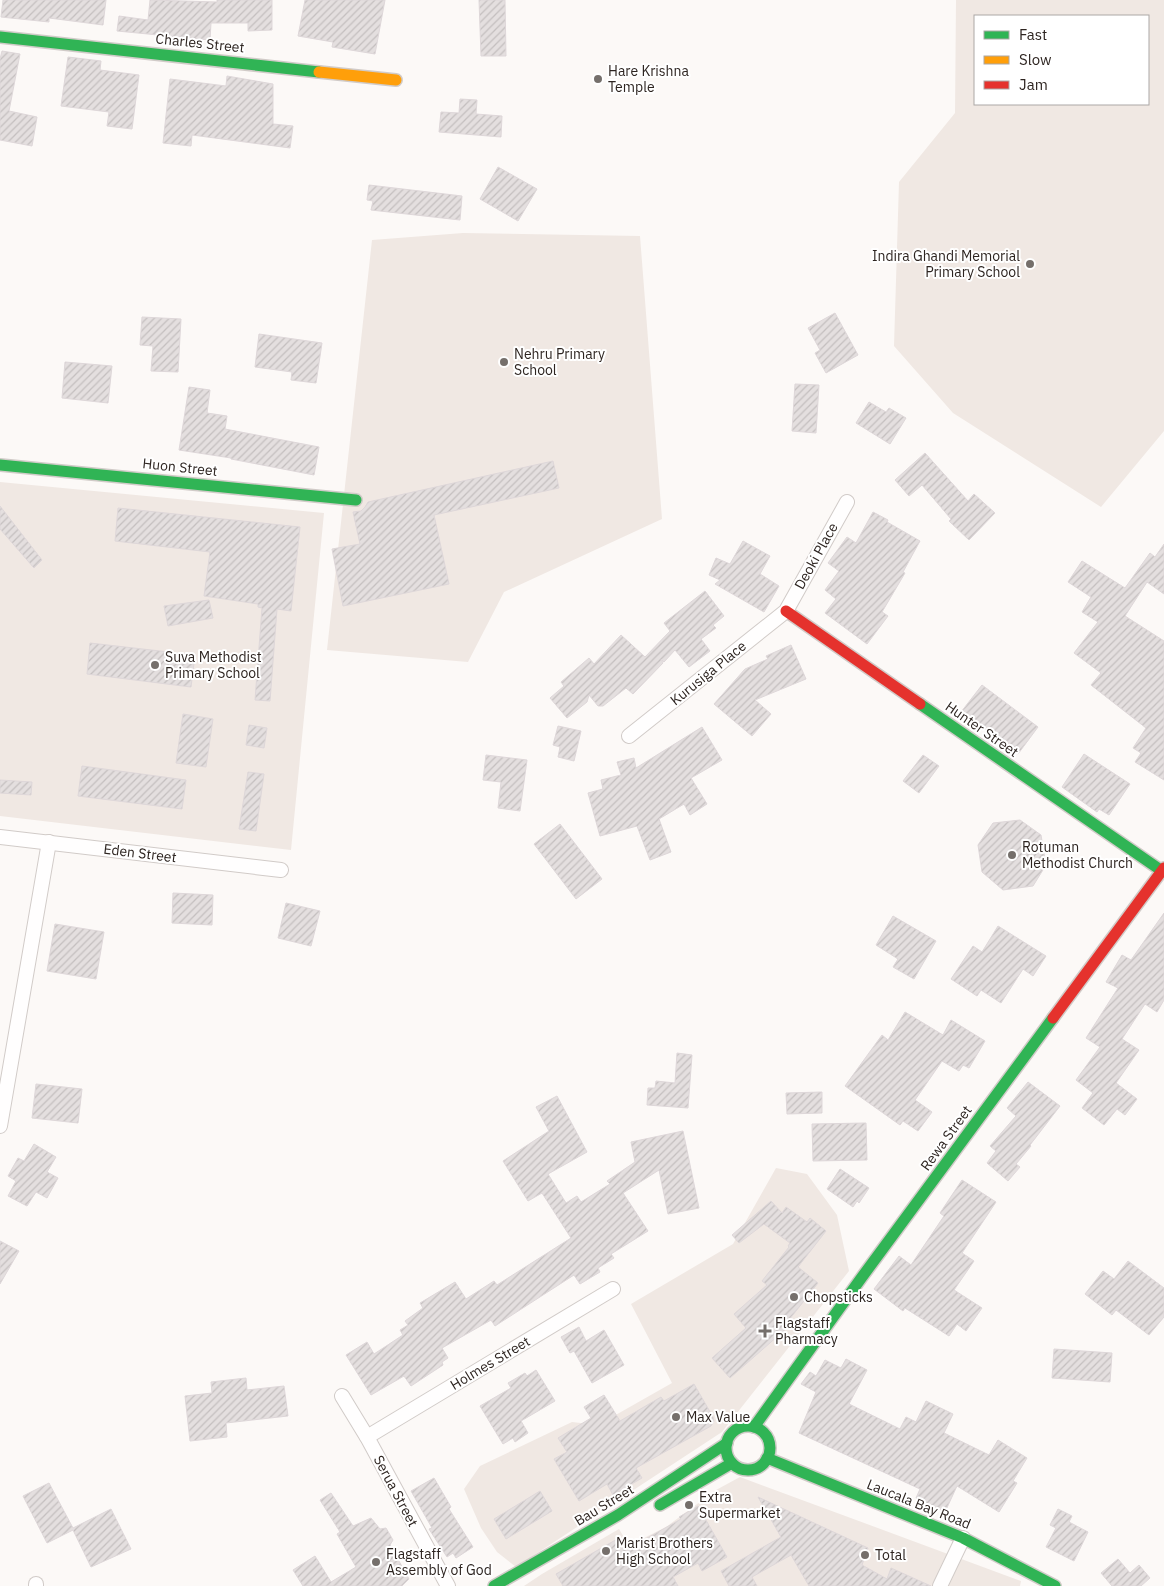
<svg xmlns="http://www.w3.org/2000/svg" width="1164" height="1586" font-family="'IBM Plex Sans',sans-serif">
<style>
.built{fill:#f0e8e3;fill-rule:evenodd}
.building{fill:url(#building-hatch);stroke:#ded7d9}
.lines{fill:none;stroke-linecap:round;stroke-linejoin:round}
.street-casing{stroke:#d1cbc8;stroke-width:16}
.fast-casing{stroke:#d1cbc8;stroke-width:14}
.slow-casing{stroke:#d1cbc8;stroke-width:14}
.jam-casing{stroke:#d1cbc8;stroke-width:14}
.street{stroke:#fffefe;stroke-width:14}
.fast{stroke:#30b455;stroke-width:11}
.slow{stroke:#ff9f0a;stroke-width:11}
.jam{stroke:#e5322d;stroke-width:11}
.poi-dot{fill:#756f6b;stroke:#fff;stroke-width:2}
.labels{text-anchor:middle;stroke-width:4;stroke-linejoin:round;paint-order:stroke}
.street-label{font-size:14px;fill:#2d2420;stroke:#fff}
.poi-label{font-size:14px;fill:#2d2420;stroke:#fff;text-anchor:start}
</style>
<defs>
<pattern id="building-hatch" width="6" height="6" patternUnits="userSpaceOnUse" patternTransform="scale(1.25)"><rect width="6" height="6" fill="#e4dfdf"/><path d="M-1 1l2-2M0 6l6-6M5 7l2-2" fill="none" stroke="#c4bfbf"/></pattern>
</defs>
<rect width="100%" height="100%" fill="#fcf9f7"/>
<!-- built -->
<g class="built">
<path d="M956,0H1164V431L1101,507L953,413L894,346L899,182L955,113ZM975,16H1148V104H975Z"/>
<polygon points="463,233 640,236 662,519 504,592 468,662 327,650 372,240"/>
<polygon points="0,482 324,513 291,850 0,816"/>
<polygon points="776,1168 807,1174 837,1215 849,1271 722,1432 516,1567 497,1552 481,1528 464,1489 480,1466 572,1422 598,1425 672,1383 631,1304 733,1244"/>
<polygon points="740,1477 1021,1581 1020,1586 654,1586 630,1545 666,1527 716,1490"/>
<polygon points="619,1529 653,1586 524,1586 542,1574"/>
</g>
<!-- building -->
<g class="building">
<polygon points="3,0 106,0 103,25 49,18 49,22 1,17"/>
<polygon points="150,0 217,2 217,0 272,0 272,30 248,31 248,23 211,23 210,40 117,31 119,16 148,20"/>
<polygon points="305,0 385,0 375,54 332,47 333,42 298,36"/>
<polygon points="479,0 505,0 506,56 481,56"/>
<polygon points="2,51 20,54 9,111 37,117 32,146 0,140 0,59"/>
<polygon points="68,57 101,61 100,70 139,75 132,129 107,126 109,112 61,106"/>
<polygon points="227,76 273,84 273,124 293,126 290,148 192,135 191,146 163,143 170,79 226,86"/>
<polygon points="460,99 477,100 476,114 502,116 501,137 439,132 441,112 459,113"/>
<polygon points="498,167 537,189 518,221 480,199"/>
<polygon points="369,185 462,196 460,220 371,210 373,201 367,200"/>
<polygon points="835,313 858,355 826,373 815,353 820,350 808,328"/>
<polygon points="142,317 181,319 178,372 151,371 153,346 140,345"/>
<polygon points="259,334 322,343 316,383 291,380 292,372 255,367"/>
<polygon points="65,362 112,366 108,403 62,398"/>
<polygon points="795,384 819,385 816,433 792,431"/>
<polygon points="189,387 210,390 207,413 227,416 225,429 319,447 314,475 231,459 231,458 179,450"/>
<polygon points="869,402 886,412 889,408 906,418 890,444 856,423"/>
<polygon points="925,453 968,501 974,494 995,513 969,540 949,521 951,519 922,485 909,496 895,480"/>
<polygon points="553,461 559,488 434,515 449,584 343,606 332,549 360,544 353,512 361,511 365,507 368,502"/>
<polygon points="0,506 42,560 34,568 0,529"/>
<polygon points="118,508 300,527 291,611 277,609 270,701 255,700 262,608 258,607 258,604 204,596 210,552 115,541"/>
<polygon points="873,512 888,520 887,522 920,541 903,572 905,573 882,612 888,616 867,644 825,613 836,599 825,590 839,571 828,563 847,537 856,543"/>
<polygon points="743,541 770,556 760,574 779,586 764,612 715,584 720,580 709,575 716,558 730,564"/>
<polygon points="1164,544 1164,594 1147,582 1125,616 1164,641 1164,780 1135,762 1141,753 1133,748 1146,728 1091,685 1101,673 1074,653 1098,622 1082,612 1091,597 1068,582 1082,561 1125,588 1150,553 1155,557"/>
<polygon points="705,591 724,616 713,625 716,628 701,639 710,651 689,667 675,650 664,662 661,659 663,663 633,694 626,688 603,706 598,706 589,695 587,702 567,718 550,698 564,686 561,682 589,658 594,664 621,635 645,657 670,631 664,623"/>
<polygon points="209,600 213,618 168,626 164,606"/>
<polygon points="90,643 195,655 191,687 87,674"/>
<polygon points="791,645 806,679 755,700 771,714 752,736 714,704 745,669 768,659 766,656"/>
<polygon points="982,685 1038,727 1018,754 961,712"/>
<polygon points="183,714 213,719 206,767 176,763"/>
<polygon points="249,725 267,728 264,748 246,745"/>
<polygon points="558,726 581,731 574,761 558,757 560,747 553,745"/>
<polygon points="702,727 722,760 691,778 707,804 690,815 684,804 659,819 671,852 650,860 637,826 600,836 588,793 603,789 601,780 621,775 617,762 634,758 636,768"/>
<polygon points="1084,754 1130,784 1109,815 1099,809 1097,812 1062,787"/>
<polygon points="486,755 527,760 520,811 498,808 501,782 483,780"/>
<polygon points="923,755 939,766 919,793 903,781"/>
<polygon points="82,766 186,780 182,809 78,796"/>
<polygon points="248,772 264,774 256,831 239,829"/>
<polygon points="0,780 32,782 31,795 0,793"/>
<polygon points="1020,820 1041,835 1046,865 1033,886 1003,890 982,872 978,845 993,823"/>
<polygon points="560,824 602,879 576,899 534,844"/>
<polygon points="173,893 213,895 212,925 172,923"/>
<polygon points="286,903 320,911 311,946 278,938"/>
<polygon points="1164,913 1164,1000 1157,1012 1145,1004 1122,1039 1139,1050 1116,1083 1137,1099 1125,1115 1117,1109 1104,1125 1082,1108 1093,1093 1076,1080 1100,1047 1086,1038 1118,988 1106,982 1122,955 1131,960"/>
<polygon points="893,916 936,941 914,979 893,967 898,959 876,945"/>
<polygon points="55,924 104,932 96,979 47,971"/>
<polygon points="998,926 1046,956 1033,976 1023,969 1001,1003 981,990 977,996 951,979 973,946 982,952"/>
<polygon points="905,1012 943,1035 951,1020 985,1041 969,1068 963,1065 959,1071 942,1061 915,1100 932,1112 918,1131 903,1121 900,1125 845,1086 882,1035 888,1040"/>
<polygon points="677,1053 692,1055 688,1108 647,1105 648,1088 655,1088 656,1081 675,1083"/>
<polygon points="1028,1082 1060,1106 1030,1145 1031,1146 1016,1164 1020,1167 1008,1181 987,1163 996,1151 990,1146 1016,1116 1007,1108"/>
<polygon points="36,1084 82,1089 78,1123 32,1118"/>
<polygon points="822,1092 822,1113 787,1114 786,1093"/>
<polygon points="557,1096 587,1152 548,1174 566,1203 577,1196 581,1202 610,1184 607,1181 635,1162 631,1142 683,1131 699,1208 668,1214 659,1170 623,1193 648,1231 611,1254 614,1258 598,1268 600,1272 580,1284 574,1275 495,1326 491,1320 442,1348 448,1358 442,1362 443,1365 411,1386 404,1376 371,1395 346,1355 367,1342 374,1354 403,1335 400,1330 408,1325 405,1321 423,1308 420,1303 455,1282 466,1299 494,1281 497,1285 571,1238 542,1193 528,1201 503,1161 549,1131 536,1107"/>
<polygon points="866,1123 867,1160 813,1161 812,1124"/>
<polygon points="34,1144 56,1157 47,1172 58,1178 47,1198 36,1192 27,1206 8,1196 16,1181 8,1176 18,1158 24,1161"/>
<polygon points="840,1169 869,1188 859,1203 857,1201 853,1207 827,1189"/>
<polygon points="962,1180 996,1202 962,1253 974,1261 954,1290 982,1308 966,1331 957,1324 949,1336 905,1308 903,1311 874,1289 899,1256 911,1265 944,1216 940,1213"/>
<polygon points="771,1201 782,1213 786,1207 807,1222 810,1218 826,1231 798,1267 818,1283 785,1325 787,1328 730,1378 712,1358 746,1328 734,1314 767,1285 762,1281 789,1247 788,1246 790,1243 764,1224 739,1243 732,1235"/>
<polygon points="0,1241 19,1251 0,1284"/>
<polygon points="1128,1261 1164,1288 1164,1317 1149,1335 1116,1310 1112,1315 1085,1294 1103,1271 1114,1279"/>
<polygon points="579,1327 586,1341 604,1330 624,1365 592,1383 574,1351 570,1353 561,1337"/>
<polygon points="1054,1349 1112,1353 1110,1382 1052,1378"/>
<polygon points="846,1359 867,1370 849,1404 900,1429 906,1417 916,1422 926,1401 953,1414 944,1433 989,1455 998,1440 1027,1458 1013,1481 1017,1483 999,1512 957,1486 945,1512 916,1498 920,1489 799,1433 816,1392 801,1384 810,1372 816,1376 825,1360 841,1368"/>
<polygon points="536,1370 555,1401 521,1421 528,1433 515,1442 513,1438 503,1444 480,1406 511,1388 508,1383 525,1373 527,1376"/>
<polygon points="246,1378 247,1390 284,1386 288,1416 226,1423 227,1437 190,1441 185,1396 212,1393 211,1382"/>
<polygon points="694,1384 713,1417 714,1421 711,1426 636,1468 642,1478 613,1495 607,1484 579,1501 554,1459 567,1452 558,1438 591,1418 584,1407 604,1395 620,1421 661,1397 664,1401"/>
<polygon points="434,1478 451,1507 449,1509 473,1547 456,1558 453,1553 447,1557 429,1529 432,1528 411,1491"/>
<polygon points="49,1483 73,1528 111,1509 131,1549 91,1567 73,1530 47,1543 23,1496"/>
<polygon points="540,1491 552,1511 506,1539 494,1519"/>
<polygon points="331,1493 353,1526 371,1518 380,1529 386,1528 393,1540 390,1545 409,1579 402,1586 303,1586 293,1570 315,1556 331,1582 356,1567 337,1534 340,1532 320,1500"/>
<polygon points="758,1497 868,1548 862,1565 887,1579 891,1568 931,1586 809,1586 791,1555 752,1577 757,1586 729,1586 721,1571 781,1537"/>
<polygon points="698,1506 727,1557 702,1571 698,1563 673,1577 678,1586 563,1586 556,1574 619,1538 626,1550 681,1519 679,1517"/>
<polygon points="1058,1509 1072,1516 1069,1522 1088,1532 1074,1561 1046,1547 1056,1528 1050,1525"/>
<polygon points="1118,1559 1130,1573 1139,1565 1150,1578 1141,1586 1112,1586 1101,1573"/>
</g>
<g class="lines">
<!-- street casing -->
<g class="street-casing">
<g id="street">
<polyline points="629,736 786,611 847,502"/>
<polyline points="0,837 281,870"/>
<polyline points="0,1126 49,842"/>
<polyline points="342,1396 367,1437 448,1586"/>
<polyline points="367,1437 613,1289"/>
<polyline points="36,1584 36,1586"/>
<polyline points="940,1586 963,1538"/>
</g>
</g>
<!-- fast casing -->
<g class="fast-casing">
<g id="fast">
<polyline points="0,37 319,72"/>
<polyline points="0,465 356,500"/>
<polyline points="920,704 1162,871"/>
<circle cx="748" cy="1448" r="22"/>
<polyline points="754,1427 862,1277 1053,1018"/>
<polyline points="767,1458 963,1538 1055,1586"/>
<polyline points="660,1505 732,1463"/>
<polyline points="494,1586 618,1515 727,1443"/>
</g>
</g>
<!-- slow casing -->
<g class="slow-casing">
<polyline id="slow" points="319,72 396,80"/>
</g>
<!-- jam casing -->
<g class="jam-casing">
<g id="jam">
<polyline points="786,611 920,704"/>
<polyline points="1053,1018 1164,868"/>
</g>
</g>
<!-- street -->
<use href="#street" class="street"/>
<!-- fast -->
<use href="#fast" class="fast"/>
<!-- slow -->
<use href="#slow" class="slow"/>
<!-- jam -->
<use href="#jam" class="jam"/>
</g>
<!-- markers -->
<g class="poi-dot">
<circle cx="598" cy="79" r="5"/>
<circle cx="1030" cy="264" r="5"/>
<circle cx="504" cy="362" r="5"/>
<circle cx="155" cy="665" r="5"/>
<circle cx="1012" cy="855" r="5"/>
<circle cx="794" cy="1297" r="5"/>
<path d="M762.5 1323.5h5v5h5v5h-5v5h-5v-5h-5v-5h5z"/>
<circle cx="676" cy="1417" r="5"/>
<circle cx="689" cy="1505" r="5"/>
<circle cx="606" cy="1551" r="5"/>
<circle cx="865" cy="1555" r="5"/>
<circle cx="376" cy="1562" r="5"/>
</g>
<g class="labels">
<!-- street labels -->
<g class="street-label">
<text transform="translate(200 43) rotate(6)" y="5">Charles Street</text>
<text transform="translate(180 467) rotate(6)" y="5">Huon Street</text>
<text transform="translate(816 556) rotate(-61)" y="5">Deoki Place</text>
<text transform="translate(708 673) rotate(-39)" y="5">Kurusiga Place</text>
<text transform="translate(982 729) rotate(35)" y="5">Hunter Street</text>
<text transform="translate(140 853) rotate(7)" y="5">Eden Street</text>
<text transform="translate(946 1138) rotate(-54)" y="5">Rewa Street</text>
<text transform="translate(490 1363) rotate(-31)" y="5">Holmes Street</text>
<text transform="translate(396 1491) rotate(62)" y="5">Serua Street</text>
<text transform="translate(919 1504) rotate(22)" y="5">Laucala Bay Road</text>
<text transform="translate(604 1505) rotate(-31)" y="5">Bau Street</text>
</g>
<!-- poi labels -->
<g class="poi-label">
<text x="608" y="76">Hare Krishna<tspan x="608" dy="16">Temple</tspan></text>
<text x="1020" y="261" text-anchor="end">Indira Ghandi Memorial<tspan x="1020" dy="16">Primary School</tspan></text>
<text x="514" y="359">Nehru Primary<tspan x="514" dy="16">School</tspan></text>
<text x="165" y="662">Suva Methodist<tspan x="165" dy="16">Primary School</tspan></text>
<text x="1022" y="852">Rotuman<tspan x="1022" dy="16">Methodist Church</tspan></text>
<text x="804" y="1302">Chopsticks</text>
<text x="775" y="1328">Flagstaff<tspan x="775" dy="16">Pharmacy</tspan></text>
<text x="686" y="1422">Max Value</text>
<text x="699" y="1502">Extra<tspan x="699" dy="16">Supermarket</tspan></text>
<text x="616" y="1548">Marist Brothers<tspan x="616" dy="16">High School</tspan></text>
<text x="386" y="1559">Flagstaff<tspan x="386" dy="16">Assembly of God</tspan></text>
<text x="875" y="1560">Total</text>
</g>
</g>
<!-- legend -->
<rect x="974" y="15" width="175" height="90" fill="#ffffff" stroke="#aba7a6"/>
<rect x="984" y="31" width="25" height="8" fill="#30b455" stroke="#aba7a6"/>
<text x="1019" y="40" font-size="15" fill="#2d2420">Fast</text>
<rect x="984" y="56" width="25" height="8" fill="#ff9f0a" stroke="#aba7a6"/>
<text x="1019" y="65" font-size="15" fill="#2d2420">Slow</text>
<rect x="984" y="81" width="25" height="8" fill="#e5322d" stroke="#aba7a6"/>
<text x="1019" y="90" font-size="15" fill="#2d2420">Jam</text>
</svg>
